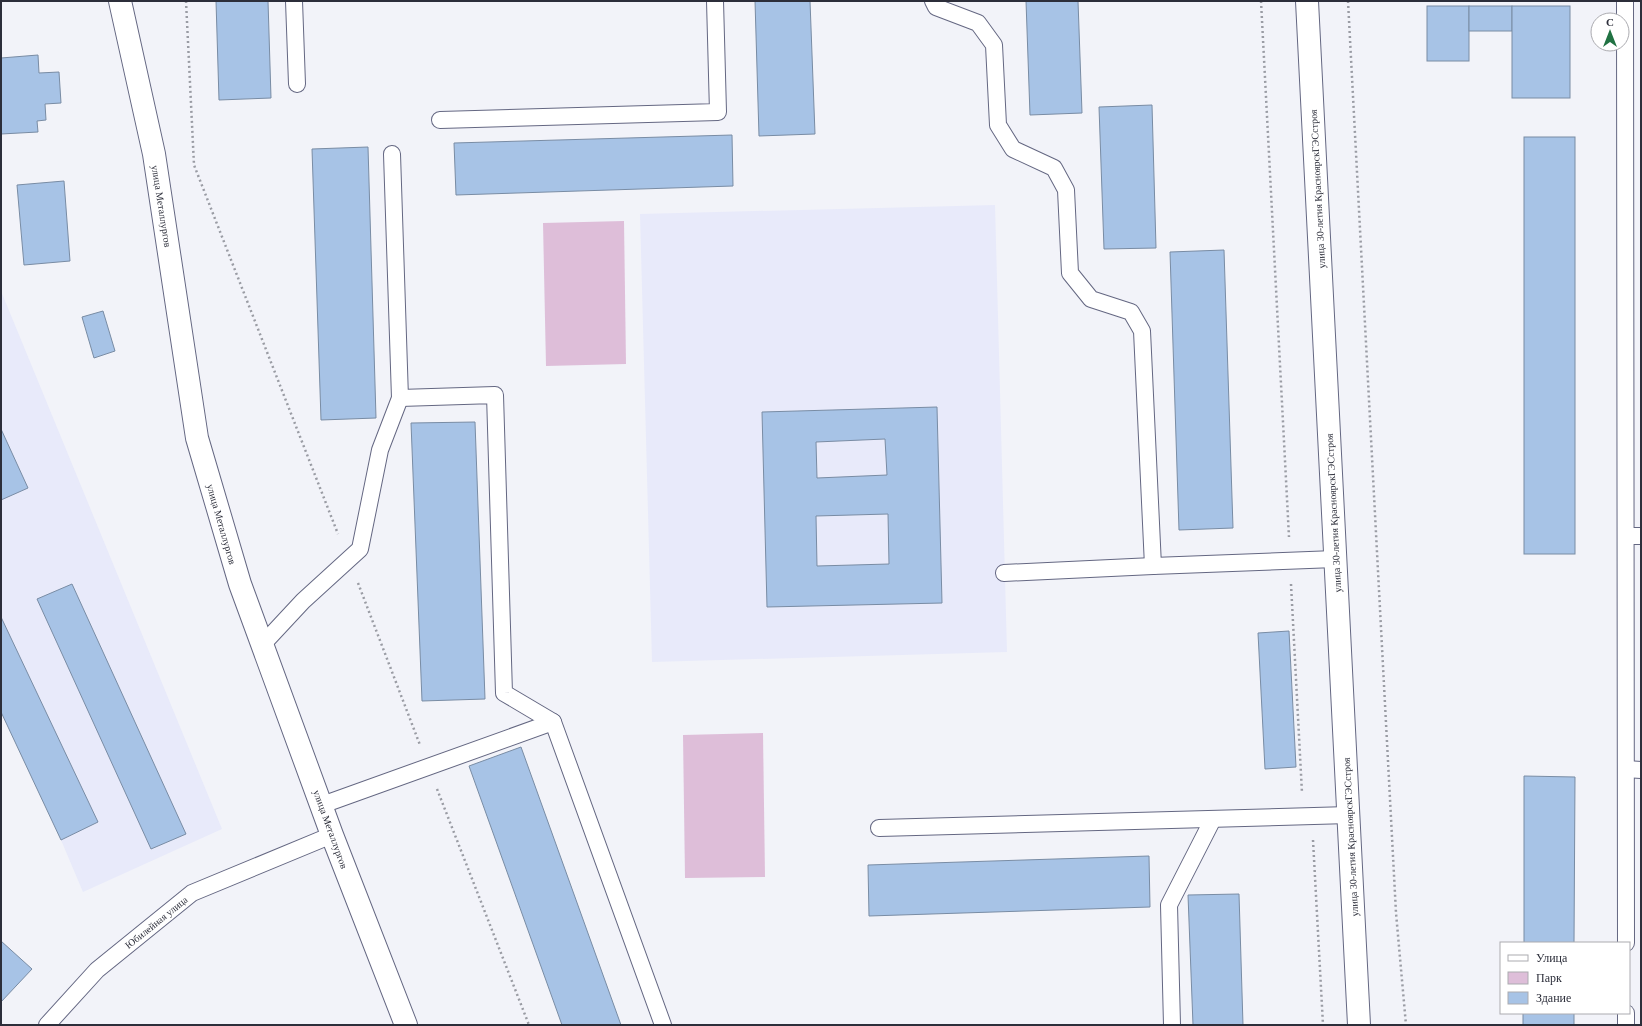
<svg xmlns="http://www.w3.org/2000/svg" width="1642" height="1026" font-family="'Times New Roman',serif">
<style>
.built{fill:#e8eafa}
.green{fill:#debed9}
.building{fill:#a7c3e6;stroke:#798ca4;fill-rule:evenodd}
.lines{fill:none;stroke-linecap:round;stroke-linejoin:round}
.lane-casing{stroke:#646782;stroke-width:18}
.secondary-casing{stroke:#646782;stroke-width:24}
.path{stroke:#9a9ca4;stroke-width:2.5;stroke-dasharray:2 3;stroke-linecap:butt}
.lane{stroke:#fff;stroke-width:16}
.secondary{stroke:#fff;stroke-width:22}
.labels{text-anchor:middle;stroke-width:3.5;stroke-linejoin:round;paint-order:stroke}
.street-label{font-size:10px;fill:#2c2e3a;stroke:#fff}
</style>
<rect width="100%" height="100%" fill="#f2f3f9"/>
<!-- built -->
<g class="built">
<polygon points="995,205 1007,652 652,662 640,214"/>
<polygon points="1,291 222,829 83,892 61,840 1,712"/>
</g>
<!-- green -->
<g class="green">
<polygon points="624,221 626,364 546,366 543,223"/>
<polygon points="763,733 765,877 685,878 683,735"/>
</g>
<!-- building -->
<g class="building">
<polygon points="216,1 268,1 271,98 219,100"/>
<polygon points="755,1 810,1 815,134 759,136"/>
<polygon points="1026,1 1078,1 1082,113 1030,115"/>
<rect x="1427" y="6" width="42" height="55"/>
<rect x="1469" y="6" width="43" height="25"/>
<rect x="1512" y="6" width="58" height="92"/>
<polygon points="38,55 39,73 59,72 61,103 45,104 46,120 37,121 38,132 1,134 1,58"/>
<polygon points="1152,105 1156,248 1104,249 1099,107"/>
<polygon points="732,135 733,186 456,195 454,143"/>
<rect x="1524" y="137" width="51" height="417"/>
<polygon points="368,147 376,418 321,420 312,149"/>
<polygon points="64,181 70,261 24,265 17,185"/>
<polygon points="1224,250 1233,528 1179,530 1170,252"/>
<polygon points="103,311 115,351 94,358 82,317"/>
<path d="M937,407L942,603L767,607L762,412ZM885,439L887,475L817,478L816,442ZM888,514L889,564L817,566L816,516Z"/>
<polygon points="475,422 485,699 422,701 411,423"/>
<polygon points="1,429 28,488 1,500"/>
<polygon points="72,584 186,834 151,849 37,599"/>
<polygon points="1,617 98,822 61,840 1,712"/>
<polygon points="1289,631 1296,767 1265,769 1258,633"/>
<polygon points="521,747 621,1025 562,1025 469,766"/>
<polygon points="1524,776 1575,777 1574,943 1524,943"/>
<polygon points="1149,856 1150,907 869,916 868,865"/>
<polygon points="1239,894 1243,1025 1193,1025 1188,895"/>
<polygon points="1,941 32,969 1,1002"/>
<rect x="1523" y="1013" width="51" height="12"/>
</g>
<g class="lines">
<!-- lane casing -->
<g class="lane-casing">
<g id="lane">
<polyline points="294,1 297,84"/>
<polyline points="933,1 936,7 978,23 994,45 998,125 1013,149 1054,168 1066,190 1070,273 1091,299 1131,312 1142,331 1153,566 1335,559"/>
<polyline points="1625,1 1626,943"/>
<polyline points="440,120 718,112 715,1"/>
<polyline points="400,398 495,395 504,693 553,722 663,1025"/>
<polyline points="1626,536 1641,536"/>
<polyline points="1004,573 1153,566"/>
<polyline points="262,645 303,601 360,549 380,450 400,398 392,154"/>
<polyline points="1626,769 1641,770"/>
<polyline points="322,805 553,722"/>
<polyline points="879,828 1349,815"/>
<polyline points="1626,1013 1626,1025"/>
<polyline points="47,1025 97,970 192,893 332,835"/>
<polyline points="1172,1025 1169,905 1213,819"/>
</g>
</g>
<!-- secondary casing -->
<g class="secondary-casing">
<g id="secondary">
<polyline points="120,1 154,154 197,438 240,584 332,835 406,1025"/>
<polyline points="1307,1 1359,1025"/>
</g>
</g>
<!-- path -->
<g class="path">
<polyline points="186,1 194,165 338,534"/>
<polyline points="1261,1 1289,537"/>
<polyline points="1348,1 1396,913 1406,1025"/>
<polyline points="358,583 420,745"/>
<polyline points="1291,584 1302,793"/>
<polyline points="437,789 529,1025"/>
<polyline points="1313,840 1323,1025"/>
</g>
<!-- lane -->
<use href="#lane" class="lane"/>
<!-- secondary -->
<use href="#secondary" class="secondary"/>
</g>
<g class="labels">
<!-- street labels -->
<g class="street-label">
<text transform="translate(1317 189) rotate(-93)" y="4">улица 30-летия КрасноярскГЭСстроя</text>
<text transform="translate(162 206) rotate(81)" y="4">улица Металлургов</text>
<text transform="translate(1333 513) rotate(-93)" y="4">улица 30-летия КрасноярскГЭСстроя</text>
<text transform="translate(222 524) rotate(74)" y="4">улица Металлургов</text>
<text transform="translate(331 829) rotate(70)" y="4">улица Металлургов</text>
<text transform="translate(1350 837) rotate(-93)" y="4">улица 30-летия КрасноярскГЭСстроя</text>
<text transform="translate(156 922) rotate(-39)" y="4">Юбилейная улица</text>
</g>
</g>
<!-- border -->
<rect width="1642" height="1026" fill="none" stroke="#2c2e3a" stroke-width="4"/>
<!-- legend -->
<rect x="1500" y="942" width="130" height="72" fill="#ffffff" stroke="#ababb0"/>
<rect x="1508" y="955" width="20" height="6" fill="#ffffff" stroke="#ababb0"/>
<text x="1536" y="962" font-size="12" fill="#2c2e3a">Улица</text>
<rect x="1508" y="972" width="20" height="12" fill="#debed9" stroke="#ababb0"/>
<text x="1536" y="982" font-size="12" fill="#2c2e3a">Парк</text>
<rect x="1508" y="992" width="20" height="12" fill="#a7c3e6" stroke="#ababb0"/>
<text x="1536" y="1002" font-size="12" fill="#2c2e3a">Здание</text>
<!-- north arrow -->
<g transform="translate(1610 32)"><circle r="19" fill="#ffffff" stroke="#ababb0"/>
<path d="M0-3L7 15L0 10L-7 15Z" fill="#217243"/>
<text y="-6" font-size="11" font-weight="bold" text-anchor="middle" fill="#2c2e3a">С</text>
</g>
</svg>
